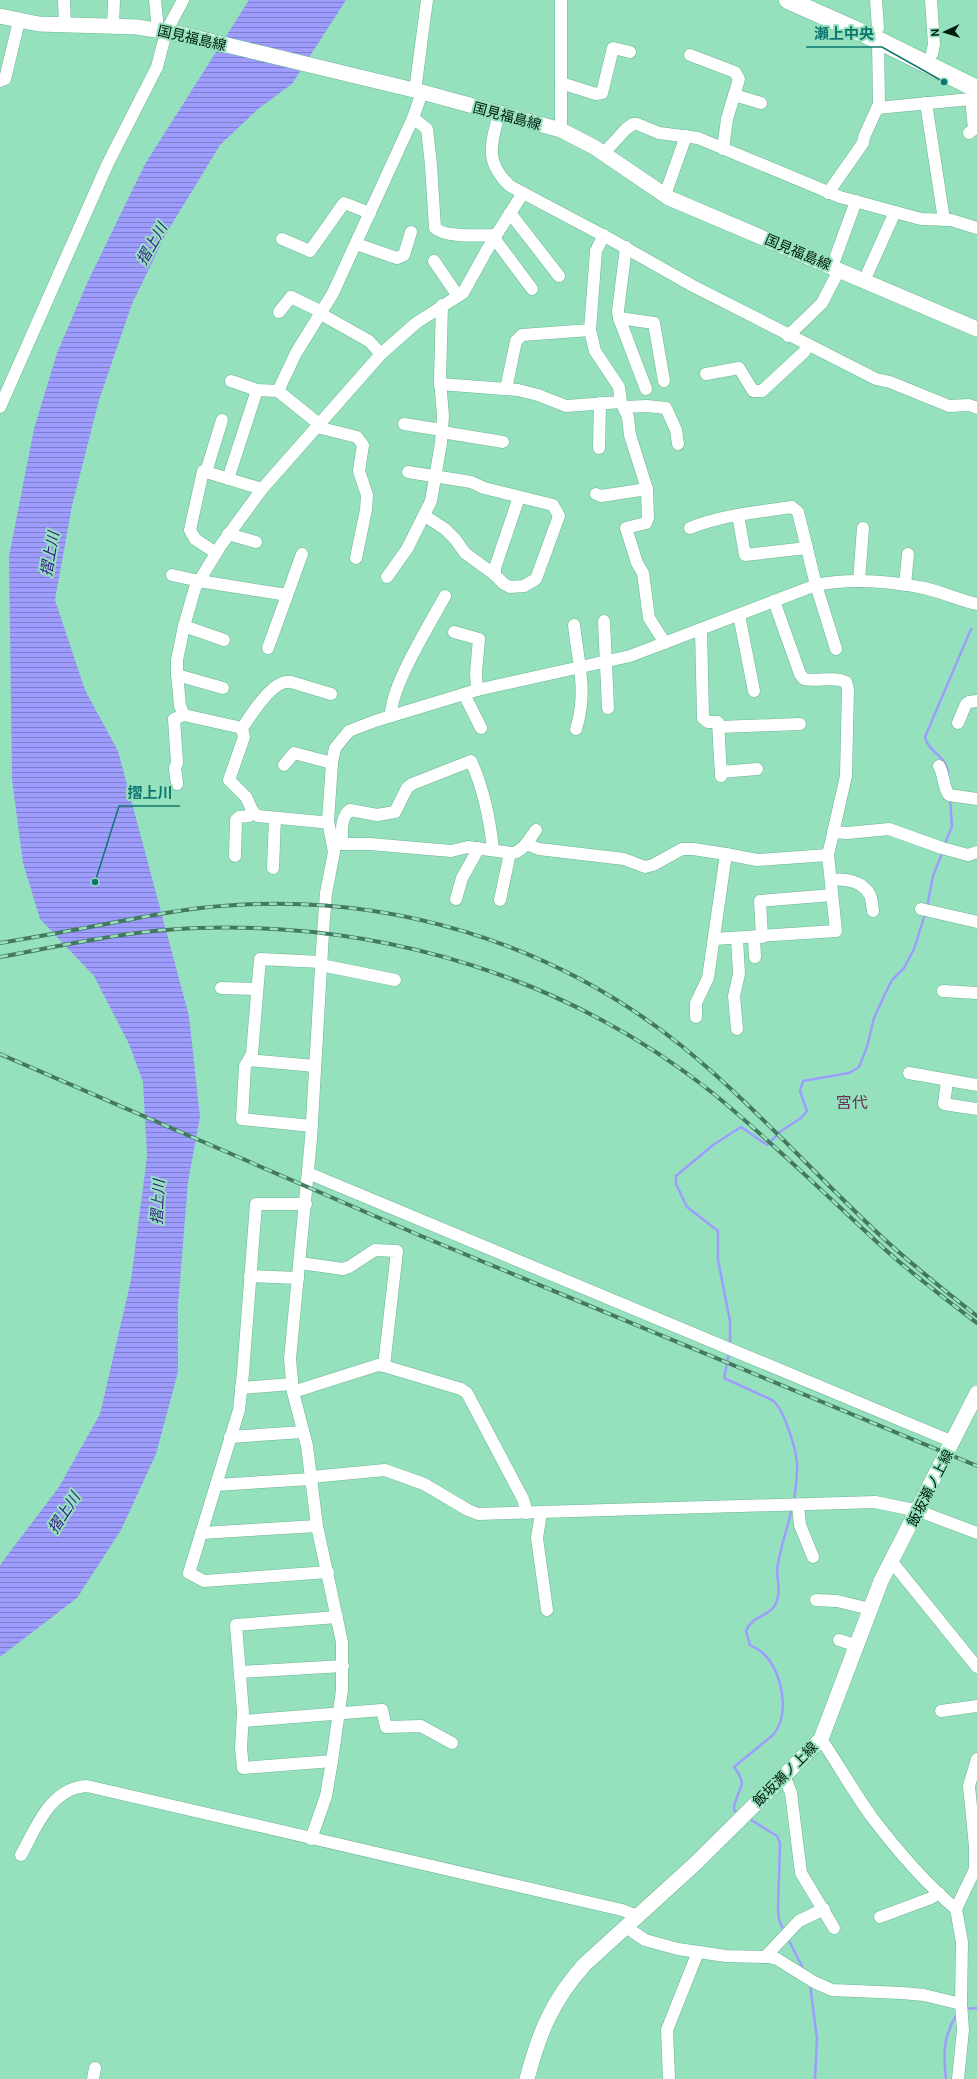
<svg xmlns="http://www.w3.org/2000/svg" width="977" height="2079" font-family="Roboto,'Noto Sans JP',sans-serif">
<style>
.water{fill:url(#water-rules)}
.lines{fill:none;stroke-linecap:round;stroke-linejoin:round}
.stream{stroke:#9e9dfe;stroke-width:2.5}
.minor-casing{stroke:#6bb592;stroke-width:13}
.major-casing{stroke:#6bb592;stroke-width:16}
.highway-casing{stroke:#6bb592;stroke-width:19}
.minor{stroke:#fff;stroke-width:12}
.major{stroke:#fff;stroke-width:15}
.highway{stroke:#fff;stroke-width:18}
.rail-casing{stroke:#457861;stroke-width:4}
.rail{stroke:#96e1bd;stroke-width:2.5;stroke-dasharray:8;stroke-linecap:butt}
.labels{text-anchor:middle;stroke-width:4;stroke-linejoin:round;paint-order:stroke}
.street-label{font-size:14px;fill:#001d11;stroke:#96e1bd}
.water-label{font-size:15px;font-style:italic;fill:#311786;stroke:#96e1bd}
.quarter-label{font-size:16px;fill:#6b2f56;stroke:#96e1bd}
.leader{fill:none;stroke:#0f766e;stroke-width:1.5}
.callout-dot{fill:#0f766e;stroke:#96e1bd;stroke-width:1.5}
.callout-label{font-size:15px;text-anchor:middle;font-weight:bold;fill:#0f766e;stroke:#96e1bd;stroke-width:4;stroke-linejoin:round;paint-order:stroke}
</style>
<defs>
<pattern id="water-rules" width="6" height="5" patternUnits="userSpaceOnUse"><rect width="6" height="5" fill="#9e9dfe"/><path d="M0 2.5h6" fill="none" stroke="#7e7fcc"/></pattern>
</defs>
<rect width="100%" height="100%" fill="#96e1bd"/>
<!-- water -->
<polygon class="water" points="249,0 346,0 292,84 258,109 220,145 166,234 132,304 99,400 72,506 55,600 85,690 118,751 189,1016 200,1117 188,1182 178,1306 178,1372 156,1454 121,1530 77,1598 0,1657 0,1565 59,1487 100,1414 131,1280 147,1156 143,1082 129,1044 94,976 40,919 23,863 12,780 9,556 34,429 57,353 88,281 145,164"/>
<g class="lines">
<!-- stream -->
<g class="stream">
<path d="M948,774C947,755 929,754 925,737L971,629"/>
<polyline points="945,844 952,826 950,799"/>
<polyline points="927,907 933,876 943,851"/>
<polyline points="730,1346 730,1321 718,1260 718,1231 687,1207 676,1184 676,1176 713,1145 741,1127 767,1145 781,1131 801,1118 807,1111 800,1091 803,1081 849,1073 859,1067 867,1047 874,1018 884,996 892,980 904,968 914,949 925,914"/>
<path d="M729,1353L724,1378L772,1400C784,1408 796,1449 797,1463C798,1475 795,1490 794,1501"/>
<path d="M738,1813L734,1810V1807C738,1786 749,1787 734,1767L773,1735C791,1714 782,1672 763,1653C759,1650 754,1647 750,1645L746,1631C753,1614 768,1618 775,1605C781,1595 778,1582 777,1572C777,1558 789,1523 792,1508"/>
<polyline points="748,1818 777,1836 780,1843 778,1910 779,1920 784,1931"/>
<polyline points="788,1939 804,1970"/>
<polyline points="810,1984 817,2039 815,2079"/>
<polyline points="965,2009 977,2008"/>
<path d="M946,2079C943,2055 943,2036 957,2014"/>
</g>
<!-- minor casing -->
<g class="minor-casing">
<g id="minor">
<polyline points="64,0 65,25"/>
<polyline points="155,0 158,30"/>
<polyline points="876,0 878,28"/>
<polyline points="931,0 934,44 932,54"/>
<polyline points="113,27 114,0"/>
<polyline points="690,55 735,72 739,79 727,119 723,149"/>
<polyline points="0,81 5,79 19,21"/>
<polyline points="561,83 596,94 602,93 613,48 630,52"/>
<polyline points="415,91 427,0"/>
<polyline points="734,95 761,103"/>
<polyline points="926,103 944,220"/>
<polyline points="877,108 971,99"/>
<path d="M499,113C491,145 484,161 510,186L610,239L693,286L876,379L890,382L949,406L969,405L977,408"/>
<path d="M413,118L427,129L431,165L435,228C445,238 482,235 496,235"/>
<polyline points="561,130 561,0"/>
<polyline points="969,133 974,129 971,99 975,92"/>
<polyline points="604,153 626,129 633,124 637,124 659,133 698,138 840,197 921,219 951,220 977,228"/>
<polyline points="828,193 863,143 864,137 879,104 878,40"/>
<polyline points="665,195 686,136"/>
<polyline points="510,213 559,276"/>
<polyline points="604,235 596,251 590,330 595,351 619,387 621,402 628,417 630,435 647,489 648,518 646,523 626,528 637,563 643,573 649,618 665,643"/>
<polyline points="494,238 532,289"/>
<polyline points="282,239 310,251 344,203 370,213"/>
<polyline points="356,244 397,258 404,255 411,232"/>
<polyline points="626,247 618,311 619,318 646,389"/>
<polyline points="434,261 458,296"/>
<polyline points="832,267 856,201"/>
<polyline points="864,281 895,212"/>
<polyline points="279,312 291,297 322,312"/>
<polyline points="321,314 369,341 381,354"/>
<polyline points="619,318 654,323 664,381"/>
<polyline points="788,336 822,303 839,270"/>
<polyline points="706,374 739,368 753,391 762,391 804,352 808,345"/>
<polyline points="231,381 257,390 278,391 319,424"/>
<polyline points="440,384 518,390 538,395 566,406 621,402"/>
<polyline points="506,389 516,341 522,335 590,330"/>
<polyline points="278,391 296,353 333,293 413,118 422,92"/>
<polyline points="0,407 108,163 157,67 166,32 183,0"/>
<polyline points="624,407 647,406 666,408 676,430 678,444"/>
<polyline points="404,424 442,430"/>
<polyline points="317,427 357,437 363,445 359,471 367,495 366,510 356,558"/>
<polyline points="442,432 503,442"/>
<polyline points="599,448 600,403"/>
<polyline points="206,472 222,420"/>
<polyline points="408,472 471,482 484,488 553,505 559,516 536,579 524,586 510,587 504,584 495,575 465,553 455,539 445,529 425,516"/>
<polyline points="228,479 257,390"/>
<polyline points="596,494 601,496 647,489"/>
<polyline points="738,515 745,555 807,548"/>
<path d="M690,528C722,515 758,512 792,507L798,512L816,585L836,649"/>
<polyline points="228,534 256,542"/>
<polyline points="216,553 195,539 190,530 203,471 262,489"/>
<polyline points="172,575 199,581 287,595"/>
<polyline points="495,575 495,568 519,497"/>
<polyline points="387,577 407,549 431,501 441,443 443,416 440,379 442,305"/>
<polyline points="859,581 863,528"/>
<polyline points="905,585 908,554"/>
<polyline points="739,615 754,691"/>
<polyline points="604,621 608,708"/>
<path d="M574,625C578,663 588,691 576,729"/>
<polyline points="184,626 224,640"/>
<polyline points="701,629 703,718 708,722 718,722 721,776"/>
<polyline points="454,632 479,639 476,673 477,690"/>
<polyline points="268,648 302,554"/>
<polyline points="177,675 223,688"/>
<path d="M331,694L291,682C272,679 253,713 242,728L184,715L180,706L177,673V660L184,626L195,588L221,545L262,489L381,354L416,323L463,293L488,248L523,193"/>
<polyline points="464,694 481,728"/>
<path d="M391,716C390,687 430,624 445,596"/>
<polyline points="958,723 966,704 969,702 977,701"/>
<polyline points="719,727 800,724"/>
<polyline points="242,728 244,737 229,780 246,797 253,812 258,816 321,822 328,821"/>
<polyline points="284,765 294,753 332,763"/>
<path d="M939,766C944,774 943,787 949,795L977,799"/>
<polyline points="721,772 757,769"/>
<polyline points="177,784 175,768 177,763 174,719 184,715"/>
<polyline points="833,832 847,833 889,829 942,848 968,855 977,852"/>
<path d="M335,844H370L451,851L468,847L512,853C523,852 530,838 536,830"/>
<path d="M342,844C342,832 340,818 350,810L377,815L395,812L407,788L412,784L471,761C484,790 490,819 493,850"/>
<polyline points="526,844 539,849 624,859 645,867 653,865 682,849 693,849 726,854"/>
<polyline points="235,856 236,820 239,817 249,816 253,812"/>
<polyline points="273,868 275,818"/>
<path d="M831,880C844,878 863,881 870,895C872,899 872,906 873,911"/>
<polyline points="456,899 462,878 476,853 477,848"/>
<polyline points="500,900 510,853"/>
<polyline points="921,909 977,922"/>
<polyline points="754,937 755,957"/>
<polyline points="762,937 760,901 832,895"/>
<path d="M714,939L836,931L828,855L846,776L848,689L846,682C833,676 818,682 804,679L800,674L774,601"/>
<polyline points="737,939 739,974 734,996 737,1029"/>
<polyline points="321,965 395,980"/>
<polyline points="221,988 257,989"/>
<polyline points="943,991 977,993"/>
<polyline points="696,1017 696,1003 708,978 726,854 757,860 828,855"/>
<polyline points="249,1060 315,1066"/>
<polyline points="909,1073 977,1085"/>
<polyline points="947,1081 944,1104 977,1109"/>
<polyline points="312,1126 242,1119 245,1066 252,1054 260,959 321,962"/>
<polyline points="308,1173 953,1442"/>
<polyline points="306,1204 256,1204 243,1373 239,1410 189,1573 204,1581 328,1572"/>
<polyline points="300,1263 343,1269 349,1267 375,1250 397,1251 384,1366 461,1389 467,1393 523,1499 527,1513"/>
<polyline points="250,1276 298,1278"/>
<polyline points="241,1388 292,1384"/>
<polyline points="293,1392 378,1365 384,1366"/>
<polyline points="230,1437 303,1432"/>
<polyline points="311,1477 385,1470 424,1484 468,1510 478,1514 875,1502 919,1511 977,1533"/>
<polyline points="216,1485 311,1479"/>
<polyline points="798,1505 800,1525 813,1557"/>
<polyline points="541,1513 537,1538 547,1610"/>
<polyline points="201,1533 317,1526"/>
<polyline points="892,1562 977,1667"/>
<polyline points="816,1600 837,1601 870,1609"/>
<polyline points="839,1640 858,1646"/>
<polyline points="240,1672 343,1666"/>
<polyline points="941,1711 977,1706"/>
<polyline points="243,1721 382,1710 386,1727 421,1726 452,1743"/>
<path d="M821,1739C838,1764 853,1791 871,1816C896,1849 925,1883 956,1909"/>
<polyline points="332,1761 243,1768 241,1748 243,1712 236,1625 337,1617"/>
<polyline points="784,1775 791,1793 801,1873 834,1928"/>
<path d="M311,1839L326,1796L332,1761L342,1690V1642L317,1526L307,1446L293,1392L290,1359L311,1139L323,933L326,893L334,852L328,821L332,763L335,748L349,731L375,721L477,690L630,656L816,585C851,578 889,581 924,588C942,592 959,600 977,604"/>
<path d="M21,1855C36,1828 50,1788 87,1786L622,1910L638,1916"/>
<polyline points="880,1917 931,1898 939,1893"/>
<polyline points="626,1927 645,1940 678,1949 726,1956 769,1957 777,1959 814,1982 832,1990 902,1993 924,1995 961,2004"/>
<polyline points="765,1957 799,1921 824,1909"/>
<polyline points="93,2079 95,2068"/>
<polyline points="669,2079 667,2030 698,1952"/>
<polyline points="958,2079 963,2030 961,2004 962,1942 956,1909 975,1869 975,1847 969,1786 977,1759"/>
</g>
</g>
<!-- major casing -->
<g class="major-casing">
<g id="major">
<polyline points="0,16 39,24 137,27 181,34 422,92 561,130 594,147 669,198 977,329"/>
<path d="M527,2079C539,2033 552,2001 584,1965L697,1862L821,1739L881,1581L977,1393"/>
</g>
</g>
<!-- highway casing -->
<g class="highway-casing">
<polyline id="highway" points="788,0 878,40 977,89"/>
</g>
<!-- minor -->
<use href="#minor" class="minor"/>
<!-- major -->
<use href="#major" class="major"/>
<!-- highway -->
<use href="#highway" class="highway"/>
<!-- rail casing -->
<g class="rail-casing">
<g id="rail">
<path d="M0,943C42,936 85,928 127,920C159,914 190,908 222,906C387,892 553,942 683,1047C754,1105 815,1175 882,1237C912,1265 945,1291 977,1316"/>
<path d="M0,957C65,945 131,930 197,928C384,922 567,977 714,1094C771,1141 824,1193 878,1243C909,1272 943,1297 977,1323"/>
<polyline points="0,1054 421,1236 977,1466"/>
</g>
</g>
<!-- rail -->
<use href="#rail" class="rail"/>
</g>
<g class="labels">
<!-- street labels -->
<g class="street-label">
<text transform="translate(192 38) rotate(13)" y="5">国見福島線</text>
<text transform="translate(507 116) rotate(15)" y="5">国見福島線</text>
<text transform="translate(798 252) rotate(23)" y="5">国見福島線</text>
<text transform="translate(930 1488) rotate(-63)" y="5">飯坂瀬ノ上線</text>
<text transform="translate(785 1774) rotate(-45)" y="5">飯坂瀬ノ上線</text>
</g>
<!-- water labels -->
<g class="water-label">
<text transform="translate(152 244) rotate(-60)" y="5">摺上川</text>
<text transform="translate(50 554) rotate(-80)" y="5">摺上川</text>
<text transform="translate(158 1202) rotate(-87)" y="5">摺上川</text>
<text transform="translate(64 1513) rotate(-57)" y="5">摺上川</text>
</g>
<!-- quarter labels -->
<g class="quarter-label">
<text x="852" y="1108">宮代</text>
</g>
</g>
<!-- callouts -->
<path class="leader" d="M944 82L882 47H806M95 882L119 806H180"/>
<g class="callout-dot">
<circle cx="944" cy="82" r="4"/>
<circle cx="95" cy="882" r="4"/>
</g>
<g class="callout-label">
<text x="844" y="39">瀬上中央</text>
<text x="150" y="798">摺上川</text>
</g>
<!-- north arrow -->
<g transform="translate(945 32) rotate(266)" stroke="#96e1bd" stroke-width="3" paint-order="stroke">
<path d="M0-3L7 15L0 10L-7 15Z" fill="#001d11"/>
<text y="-6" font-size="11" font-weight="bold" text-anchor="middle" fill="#001d11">N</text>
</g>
</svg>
